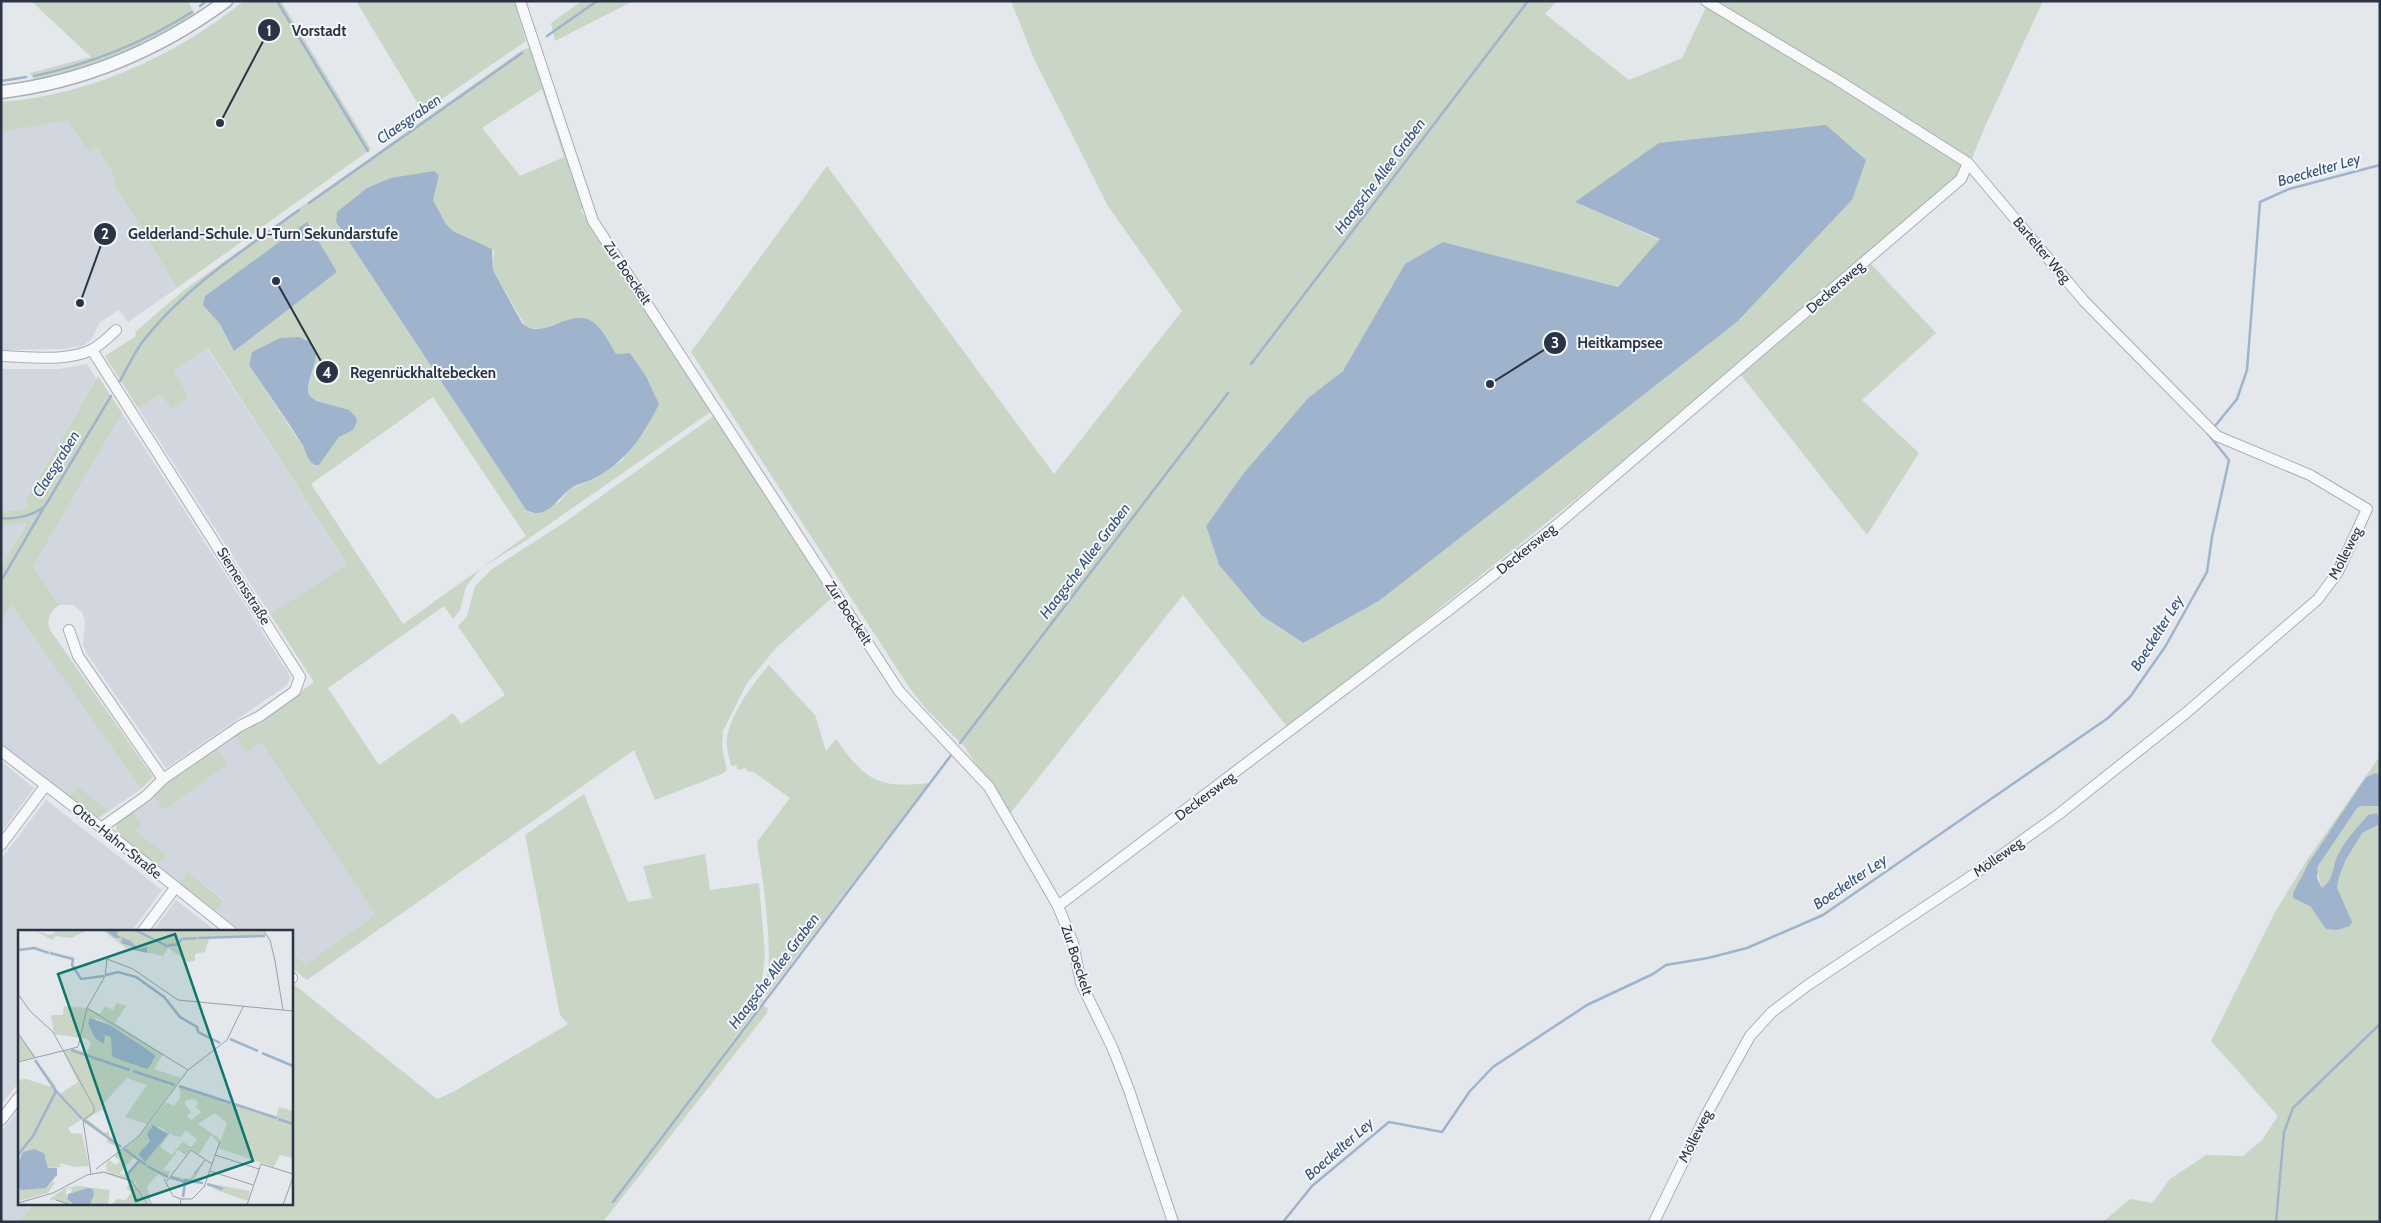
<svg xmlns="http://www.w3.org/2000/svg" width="2381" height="1223" font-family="Cabin,sans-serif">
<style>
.built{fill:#d2d6de}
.green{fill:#c9d6c5;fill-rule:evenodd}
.water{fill:#9fb4cc}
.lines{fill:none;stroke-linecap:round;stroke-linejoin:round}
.stream{stroke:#9fb4cc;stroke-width:2.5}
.minor-casing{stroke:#a9aeb7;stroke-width:12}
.tertiary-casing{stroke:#a9aeb7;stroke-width:15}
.minor{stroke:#f7f8fa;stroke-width:10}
.tertiary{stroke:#f7f8fa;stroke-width:12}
.labels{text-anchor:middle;stroke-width:4;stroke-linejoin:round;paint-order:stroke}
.street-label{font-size:14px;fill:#2b3445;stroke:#f4f6f9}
.water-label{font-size:15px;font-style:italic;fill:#34527a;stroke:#f4f6f9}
.inset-river{fill:none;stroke:#9fb4cc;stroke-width:2.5}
.inset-road{fill:none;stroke:#9a9fa9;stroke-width:1}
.view{fill:#0f766e;fill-opacity:0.15;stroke:#0f766e;stroke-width:2.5}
.inset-edge{fill:none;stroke:#2b3445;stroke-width:2.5}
.leader{fill:none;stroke:#2b3445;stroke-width:2}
.callout-dot{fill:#2b3445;stroke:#f4f6f9;stroke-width:2}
.mark-label{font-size:15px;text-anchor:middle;font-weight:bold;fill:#fff}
.callout-label{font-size:15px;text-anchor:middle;font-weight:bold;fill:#2b3445;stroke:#f4f6f9;stroke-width:4;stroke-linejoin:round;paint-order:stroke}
</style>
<rect width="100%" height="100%" fill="#e4e7ec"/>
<!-- built -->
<g class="built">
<polygon points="70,121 88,152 97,147 116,180 113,182 177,288 128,322 119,310 100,322 91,340 82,346 64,349 1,350 1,132"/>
<polygon points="207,348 347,564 270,614 138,408 161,394 189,397 172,370"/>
<polygon points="87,364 96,379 26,500 28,508 14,511 1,511 1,369 59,369"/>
<polygon points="122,413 291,677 286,686 166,768 87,654 83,645 85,620 82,612 73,605 59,605 33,567"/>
<polygon points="27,522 1,566 1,525"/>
<polygon points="11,603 141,789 109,811 77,786 69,797 1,747 1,620"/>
<polygon points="234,735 261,742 375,915 306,964 291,953 291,932 242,932 216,911 224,900 188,872 179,883 157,865 165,855 135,830 132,811 153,794 164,809 228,764 217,748"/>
<polygon points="1,761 34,788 1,832"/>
<polygon points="46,800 162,890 131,932 19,932 19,1082 1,1105 1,859"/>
<polygon points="176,900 217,932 152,932"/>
<polygon points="19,1109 19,1204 33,1204 19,1222 1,1222 1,1132"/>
</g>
<!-- green -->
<g class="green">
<polygon points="31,1 188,1 195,15 171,32 101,64 35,81 30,73 91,57"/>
<path d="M244,1H281L371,149L177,288L113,182L116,180L97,147L88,152L69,121L1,132V102C90,95 175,56 244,1Z"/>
<polygon points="356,1 514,1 526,41 423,112"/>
<polygon points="582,1 633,1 555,41 551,23"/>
<path d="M1011,1H1557L1545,14L1629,80L1682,58L1709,1H2043L1986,124L1966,173L1870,263L1936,333L1862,400L1919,453L1867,535L1737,370L1289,729L1183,595L1009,815L964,746L926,709L909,687L691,352L827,166L1054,474L1182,311L1108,206L1034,59ZM1852,200L1737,322L1379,601L1302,643L1262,616L1219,565L1206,526L1243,474L1308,398L1343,371L1443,242L1618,287L1660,240L1575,202Z"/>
<path d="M528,48L531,49L584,206L581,210L585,217L588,216L712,411L528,539L480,569L466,587L460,610L453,619L444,606L328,688L379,765L453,713L461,724L505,695L458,626L467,616L475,586L492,569L565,522L715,415L833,597L777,647L747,683L723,731L722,748L727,770L722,774L655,800L634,750L307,980L291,967V953L306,964L375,915L261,742L246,752L234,735L258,722L314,682L270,614L347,564L208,348L173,370L189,397L171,409L161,394L138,408L105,356L136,336L135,332L184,290L522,50ZM542,89L564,157L520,176L482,128ZM417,175H439L433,200L446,224L453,231L494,251L493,270L526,327L542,329L573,318L606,338L616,354L630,353L646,376L659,404L647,428L621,461L592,480L570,489L559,502L531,513L526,510L336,222L391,178ZM307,223L337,272L234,350L220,323L204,306L205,296ZM280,338C289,341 298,337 308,340C327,346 305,380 309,395C321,409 343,405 356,417V425L339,437L319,465L305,450L249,365L252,352ZM433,397L526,536L403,624L311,484Z"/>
<path d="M98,376L122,413L33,567L59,605C50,611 46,620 50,630L153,777L141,789L11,604L1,620V566L27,523L1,525V511H14L28,508L26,500Z"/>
<path d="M769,665L815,715L826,751L836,739C865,780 878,789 929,783L766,996C765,982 769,968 769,954C768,916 763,879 757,842L790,798L752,771L748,772L746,768L738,770L736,765L731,766C729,757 726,748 727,739C729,716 754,682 769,665Z"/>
<polygon points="217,748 228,764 164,810 153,794"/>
<polygon points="2380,756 2380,774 2375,773 2366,777 2299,881 2345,912 2323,892 2317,872 2320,862 2357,808 2361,806 2380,806 2380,1222 2103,1222 2130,1199 2152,1203 2170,1179 2206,1155 2243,1156 2262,1140 2278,1116 2211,1041 2275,912 2307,860"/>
<polygon points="77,786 109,811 97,819 69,797"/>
<polygon points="584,794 628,902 652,898 643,866 705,854 710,890 759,883 765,955 761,987 763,1000 722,1055 763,1005 768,1008 767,1013 603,1222 19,1222 33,1204 291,1204 291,982 437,1099 453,1092 568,1024 560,1015 525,835"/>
<polygon points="132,811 142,825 135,830 166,855 157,865 116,833 117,822"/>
<polygon points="188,872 224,901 216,911 179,883"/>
</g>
<!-- water -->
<g class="water">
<polygon points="1826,125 1866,160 1852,200 1737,322 1379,601 1303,643 1262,616 1219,565 1206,526 1243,474 1308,398 1343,371 1405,264 1443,242 1618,287 1660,239 1575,202 1659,143"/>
<path d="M434,171L439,175L433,200L446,224L453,231L492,249L493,270L522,323C543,343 570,306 593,322C603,329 609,343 616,354L630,353L646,376L659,404C644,436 624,464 591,480C585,483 576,484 570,489C557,499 546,521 526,510L336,222L337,212L367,188L391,178Z"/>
<polygon points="307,222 337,272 234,351 220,324 203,305 205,296"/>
<path d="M299,337L311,342C325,356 304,378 309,395L316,401L349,410L356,417L357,422L353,430L339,437L319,465H315C307,460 307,454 303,446C286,418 267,392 249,365L252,352L280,338Z"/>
<path d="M2375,773L2380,774V806H2361L2357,808L2318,866L2317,878L2322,888C2334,879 2332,869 2337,857C2344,841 2357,828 2368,815L2377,813L2380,824L2362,833L2345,861L2339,877L2337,888L2352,922L2350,926L2337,930L2326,929L2310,906L2293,898V893L2308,864L2366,777Z"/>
</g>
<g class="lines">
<!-- stream -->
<g class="stream">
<polyline points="277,1 368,151"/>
<polyline points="200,6 206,1"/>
<polyline points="547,36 597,1"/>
<path d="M34,76C91,64 143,43 192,12"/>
<polyline points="1,81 26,77"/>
<polyline points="309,203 522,53"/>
<polyline points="1251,364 1528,1"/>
<path d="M120,381C128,367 134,353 143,341C185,287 244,250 299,210"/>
<polyline points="2215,426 2237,399 2247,370 2260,202 2289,189 2380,165"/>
<path d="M1,518C16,520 34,515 45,506L111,396"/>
<polyline points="1,581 43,509"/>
<polyline points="960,743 1228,393"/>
<polyline points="613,1202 952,754"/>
<polyline points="1283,1222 1312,1186 1389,1122 1442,1132 1470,1091 1493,1067 1587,1005 1653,974 1666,965 1708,958 1747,948 1823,915 2108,718 2130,697 2165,647 2207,572 2212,537 2229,460 2208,434"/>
<polyline points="2276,1222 2284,1132 2293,1108 2380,1024"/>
</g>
<!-- minor casing -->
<g class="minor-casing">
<g id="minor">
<polyline points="520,1 593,221 899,691 989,787 1058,906 1073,943 1081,983 1113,1049 1129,1090 1173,1222"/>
<polyline points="92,350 300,677 295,691 260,716 240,726 163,779 146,796 101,828"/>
<path d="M1,356C29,357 66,362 91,350C101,345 109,337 116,330"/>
<polyline points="69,630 78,656 163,779"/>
<polyline points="1,751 94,822 232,932"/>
<polyline points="1,845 46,785"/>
<polyline points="1058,906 1449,610 1558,524 1961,179 1968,163"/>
<polyline points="142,932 175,888"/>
<polyline points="291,977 292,978"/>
<polyline points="1,1120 19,1097"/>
<polyline points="1654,1222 1705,1117 1750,1036 1772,1012 1808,985 1988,865 2059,814 2186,713 2318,599 2338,572 2367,509 2310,475 2217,436 2084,301 1968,163 1839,81 1706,1"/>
</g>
</g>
<!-- tertiary casing -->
<g class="tertiary-casing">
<path id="tertiary" d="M1,92C84,82 159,50 226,1"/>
</g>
<!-- minor -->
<use href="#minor" class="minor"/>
<!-- tertiary -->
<use href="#tertiary" class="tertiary"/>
</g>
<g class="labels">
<!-- street labels -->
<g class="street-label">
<text transform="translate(2042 250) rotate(50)" y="5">Bartelter Weg</text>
<text transform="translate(628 273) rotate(56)" y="5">Zur Boeckelt</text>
<text transform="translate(1835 287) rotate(-41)" y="5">Deckersweg</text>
<text transform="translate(1526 549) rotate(-39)" y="5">Deckersweg</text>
<text transform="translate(2345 553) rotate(-63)" y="5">Mölleweg</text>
<text transform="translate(244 586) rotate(58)" y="5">Siemensstraße</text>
<text transform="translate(849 613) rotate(57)" y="5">Zur Boeckelt</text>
<text transform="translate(1205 796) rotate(-37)" y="5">Deckersweg</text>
<text transform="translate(117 841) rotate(39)" y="5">Otto-Hahn-Straße</text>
<text transform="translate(1998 857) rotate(-35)" y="5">Mölleweg</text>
<text transform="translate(1077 960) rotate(72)" y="5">Zur Boeckelt</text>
<text transform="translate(1695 1136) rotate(-63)" y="5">Mölleweg</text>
</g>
<!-- water labels -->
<g class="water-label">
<text transform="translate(409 119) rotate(-35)" y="5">Claesgraben</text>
<text transform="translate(2319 170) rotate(-16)" y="5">Boeckelter Ley</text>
<text transform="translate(1380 176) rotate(-53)" y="5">Haagsche Allee Graben</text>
<text transform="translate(56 464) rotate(-58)" y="5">Claesgraben</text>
<text transform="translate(1085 561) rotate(-53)" y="5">Haagsche Allee Graben</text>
<text transform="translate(2157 633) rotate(-58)" y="5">Boeckelter Ley</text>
<text transform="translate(1850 882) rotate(-34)" y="5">Boeckelter Ley</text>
<text transform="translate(774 971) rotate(-53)" y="5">Haagsche Allee Graben</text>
<text transform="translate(1339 1149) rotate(-41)" y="5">Boeckelter Ley</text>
</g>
</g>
<!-- overview -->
<g transform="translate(18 930)">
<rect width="275" height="275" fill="#e4e7ec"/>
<path d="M15,0L31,5L38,3L35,0H70L53,8L37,6L35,10ZM84,0L92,2L97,8L100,6L99,0H244L248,6L191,9L187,22L177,24V31L170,32L150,18L145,26L108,18ZM99,73L108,76L97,93L145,124L136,139L163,148L129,194L107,187L129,155L109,148L83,176L85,179L69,189L86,203L91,201V206L102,218L88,212L90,209L66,192L42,164L60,152L45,121L58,119L69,123L73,113L69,109L36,104L33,85H45L46,76L70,78L82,84L87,76L95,80ZM77,88L92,95L130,120L113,133L97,128L94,125L93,107L87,105L86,114ZM0,104L18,127L0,131ZM17,128L38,156L40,165L63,190L50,198L53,203L64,204L71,236L57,237L42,233L43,237L30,238L26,223L16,219L3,225L0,233V150L8,149L37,158ZM162,157L258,188L261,177L275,181V228L262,225L256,237L200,218L209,193L197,183L180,194L202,209L200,213L193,205L181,224L173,219L168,225L160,220L145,240L152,241L149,249L140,244L129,257L134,274L140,275H131L117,252L89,241L88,235L91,230L98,235L102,231L96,226L119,209L148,172L156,176L162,168ZM177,169L180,174L177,176L183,182L174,190L169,186L173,182L167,174L168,170ZM133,197H142L148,201L127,232L120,224L132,210L130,206ZM168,200L179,210L173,217L156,206L163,207ZM152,203L164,212L154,225L142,217ZM116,227L121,230L108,246L102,243ZM187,231L176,250L186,254L168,251L165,268L166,252L151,249L154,246L171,249ZM86,243H91L99,244L113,251L122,261L129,275H94L99,269L108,270L113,262L108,258L113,252ZM35,251L37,253L30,263L0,271V258H28ZM189,253L232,261L230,271L198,260ZM60,256L92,260L90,275H72L76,266L75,259L72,258L53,263L54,258L48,259L49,269L57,275L31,269L47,258Z" fill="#c9d6c5" fill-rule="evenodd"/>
<path d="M87,0H99L100,6L113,11L120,19L129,17V23L115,20V17L103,13L104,8H97ZM72,88L92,95L130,120L137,126L132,136L129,139L97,128L94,126L93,107L87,105L86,114L77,108L70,93ZM135,195L150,204L127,232L120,224L132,211L129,204ZM16,219L26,223L30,238H39V245L28,258L4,260L0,258V233L5,222ZM70,258L75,259L76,265L72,275H57L49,269L50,264Z" fill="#9fb4cc"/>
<path class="inset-river" d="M117,0L149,16L160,14L164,9L179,8M180,8L247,6M0,20L16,18L31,23M32,23L55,29L54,35L63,49L86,46M88,45L100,42L118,47L146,67L162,87L179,97L180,102L202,113M212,109L240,121M53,120L112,140M244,123L275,136M115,141L157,155M161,156L213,173M38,161L64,189M216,174L259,188M260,189L275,194M66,190L103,217M106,219L128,235M0,225L15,206L38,161L17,130M129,236L150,247M108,246L121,231M153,247L167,252L165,267M166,250L185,253M189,254L205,259"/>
<path class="inset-road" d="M245,0L252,10L257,31L265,80M0,64L12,81L35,102L76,177V182L65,190L73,244M69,78L170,140M0,103L17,128M0,132L60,117L69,78L87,46L89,29L115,39L160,70L275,81M197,225L241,239M78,239L120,207L170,140L209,110L225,77M192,241L235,255M176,244L187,230M146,249L155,266L163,269M149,251L173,220L194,234M38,270L53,275M0,273L35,263L69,245L86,242L114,251L130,275M162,275L163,269H174L186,257L202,211M229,275L243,234L275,244M265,275L275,247"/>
<path class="view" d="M157,4L235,231L118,271L40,44Z"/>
<rect width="275" height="275" class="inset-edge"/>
</g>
<!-- callouts -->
<path class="leader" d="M220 123L269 30M80 303L105 234M1490 384L1555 343M276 281L327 372"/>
<g class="callout-dot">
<circle cx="220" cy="123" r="5"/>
<circle cx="80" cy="303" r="5"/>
<circle cx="1490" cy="384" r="5"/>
<circle cx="276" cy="281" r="5"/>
<circle cx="269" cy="30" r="12"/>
<circle cx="105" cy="234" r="12"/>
<circle cx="1555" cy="343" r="12"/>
<circle cx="327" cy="372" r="12"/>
</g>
<g class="mark-label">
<text x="269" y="36">1</text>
<text x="105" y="239">2</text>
<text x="1555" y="348">3</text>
<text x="327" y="378">4</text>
</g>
<g class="callout-label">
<text x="319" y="36">Vorstadt</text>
<text x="263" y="239">Gelderland-Schule. U-Turn Sekundarstufe</text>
<text x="1620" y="348">Heitkampsee</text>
<text x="423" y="378">Regenrückhaltebecken</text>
</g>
<!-- border -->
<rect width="2381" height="1223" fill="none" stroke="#2b3445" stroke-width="5"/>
</svg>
